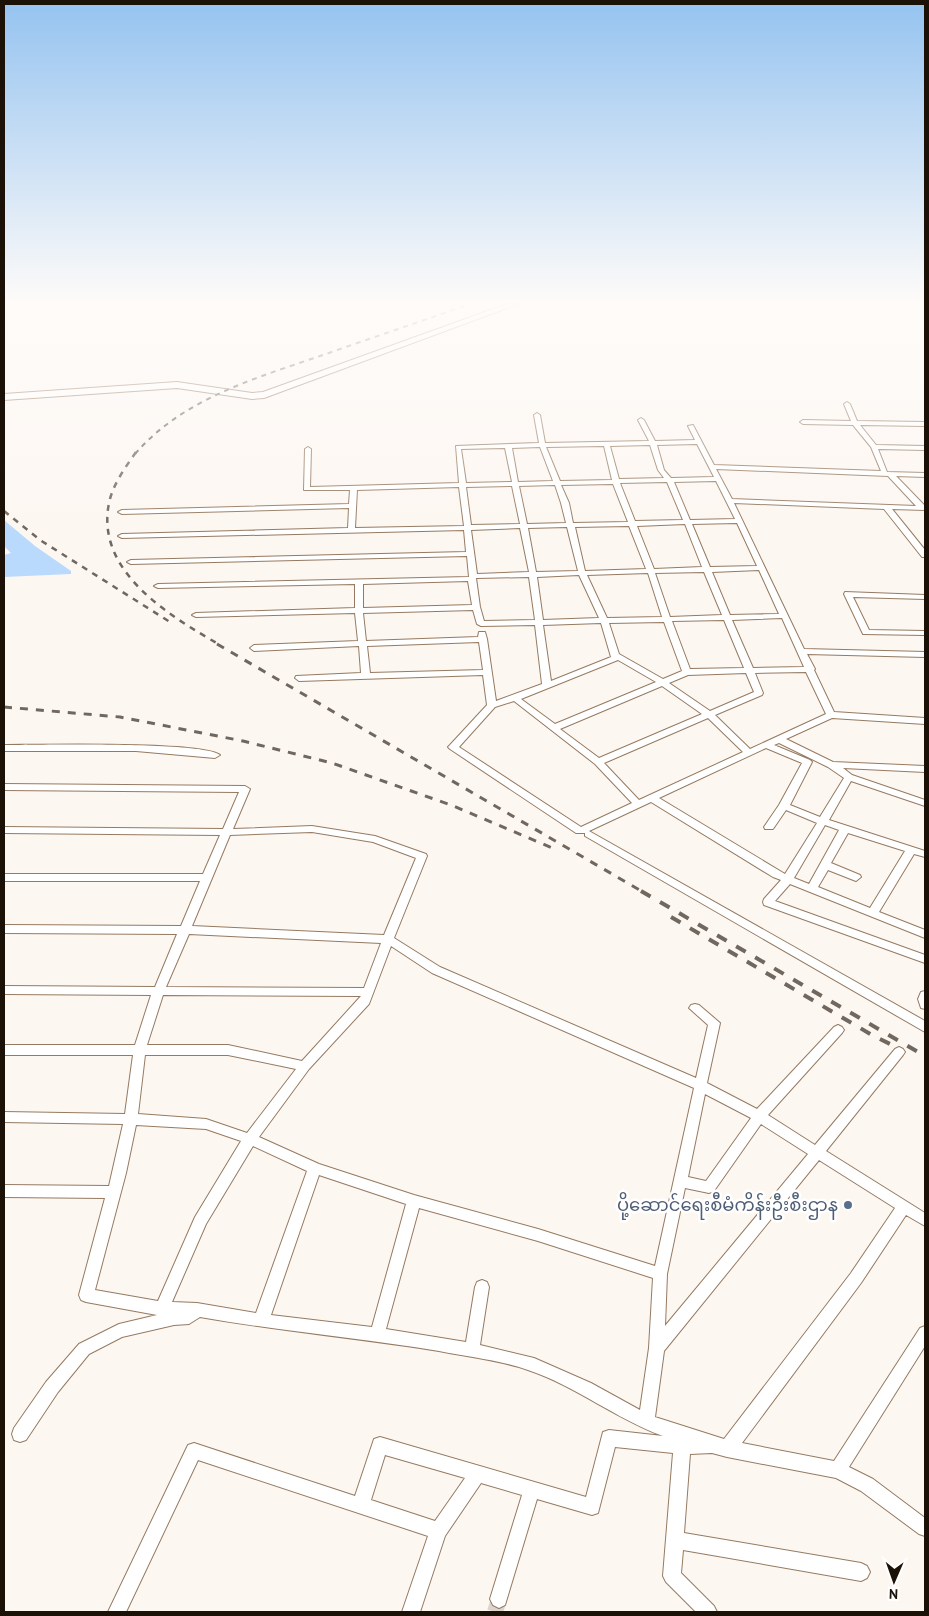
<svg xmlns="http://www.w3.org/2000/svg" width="929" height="1616" font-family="'PT Sans','Noto Sans Myanmar',sans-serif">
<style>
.water{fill:#badafd}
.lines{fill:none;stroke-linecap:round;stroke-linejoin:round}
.minor-tunnel{stroke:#dbd4cf;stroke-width:16;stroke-dasharray:16 8;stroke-linecap:butt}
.minor-casing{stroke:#957a61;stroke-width:2}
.secondary-casing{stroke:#957a61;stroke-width:2}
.minor{fill:#fff;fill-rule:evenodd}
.secondary{fill:#fff;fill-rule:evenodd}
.rail-far3{stroke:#70675f;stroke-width:2;stroke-dasharray:5 5;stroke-linecap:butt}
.rail-far2{stroke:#70675f;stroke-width:2.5;stroke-dasharray:6 6;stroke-linecap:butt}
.rail-far1{stroke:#70675f;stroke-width:3;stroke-dasharray:8 8;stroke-linecap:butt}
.rail{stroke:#70675f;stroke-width:4;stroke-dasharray:11 11;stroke-linecap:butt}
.service-dot{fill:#5c6f8a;stroke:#fff;stroke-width:2}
.labels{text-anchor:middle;stroke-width:5;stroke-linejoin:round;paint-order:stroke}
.near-service-label{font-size:18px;fill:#4e5e75;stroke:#fff;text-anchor:end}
</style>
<rect width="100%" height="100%" fill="#fdf7f2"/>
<!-- water -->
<polygon class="water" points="4,520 35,546 71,571 71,574 4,577 4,555 11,553 4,546"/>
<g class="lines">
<!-- minor-tunnel -->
<polyline class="minor-tunnel" points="495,1612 499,1599"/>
<!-- minor casing -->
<g class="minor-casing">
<g id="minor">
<path d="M847,402L850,404L857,421L925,422V426L860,425L876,445L925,446V450L878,449L887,472L925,473V477L896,476L925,506V510L892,509L925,550V557H922L884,509L734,503L804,649L925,652V657L807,654L815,669L814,670L834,712L925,718V724L832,718L786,739L833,762L925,766V772L843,768L852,775L925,800V806L851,781L829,820L925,851V857L914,854L879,912L925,930V938L790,884L775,901L925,955V963L764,905L763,902L764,899L781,880L773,877L651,802L589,831L925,1021V1032L585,836V833H576L450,749L448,747L450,745L487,705L483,675L299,681L295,678L296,676L361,673L359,646L254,651L250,648L254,645L358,641L355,613L196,617L192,615L196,613L355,608V584L158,588L154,586L158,584L469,577L467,556L131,564L127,562L131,560L466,552L464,530L122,538L118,536L122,534L348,528L349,508L122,514L118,512L122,510L349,504L350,490H304L305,449L308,447L311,449L310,487L459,483L456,446L539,443L534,415L537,413L540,415L545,443L649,441L638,420L641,418L644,420L655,441L695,440L688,426L693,425L714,465L881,471L871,447L853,425L803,424L800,422L803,420L851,421L844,404ZM697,444L714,477L671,478L664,470L657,445ZM650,445L658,470L664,478L619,479L610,446ZM604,446L612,480L560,481L546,447ZM540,447L553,481L518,482L512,448ZM505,448L512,482L466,483L461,449ZM716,469L888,476L916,506L732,499ZM716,481L735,519L690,520L674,482ZM667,482L683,520L635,521L620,483ZM613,484L628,522L573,523L569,503L561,485ZM555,485L561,503L566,523L527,524L519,486ZM512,486L520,524L471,525L466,487ZM459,487L464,526L355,528L357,490ZM737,523L757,566L710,567L692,524ZM685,524L702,567L654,569L637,526ZM629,526L646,569L585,571L575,527ZM567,527L578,571L536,572L528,528ZM520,528L529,572L477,574L471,530ZM759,570L779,614L730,615L712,572ZM704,572L722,615L670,617L655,573ZM648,573L662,617L607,618L587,575ZM579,575L599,618L543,620L537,577ZM529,577L535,620L484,621L480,607L476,578ZM468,581L472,605L363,608V584ZM473,610L477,624L481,626L535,625L542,684L496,701L487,639L485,632H479L478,637L366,641L363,613ZM782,618L804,667L753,668L732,620ZM724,620L744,668L690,669L672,621ZM664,622L682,671L663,679L619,654L609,623ZM601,623L611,657L551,681L543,625ZM479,642L483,670L370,673L367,646ZM618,660L656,682L555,724L521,699ZM806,672L826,714L750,749L715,715L762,695L763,693L755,673ZM746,673L754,692L710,711L669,683L688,675ZM662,686L702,714L599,758L560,729ZM514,701L595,764L632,803L581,827L459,747L495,707ZM708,718L743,752L639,800L604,763ZM779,743L828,767L844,778L820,817L790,805L812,762L810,760L774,745ZM766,748L802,763L779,805L764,827L765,829H773L786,810L817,823L785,874L659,798ZM825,825L839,830L809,884L794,878ZM848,833L905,851L870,908L818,887L828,870L856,881L861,877L860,875L831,863Z"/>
<polygon points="845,592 925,595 925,599 853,597 869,630 925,631 925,635 863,634 844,594"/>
<path d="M4,745C35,745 204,741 220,755L215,758L136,751H4Z"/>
<path d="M4,784L245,786L250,789L233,829L312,826L375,836L426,854L427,856L394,938L440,967L696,1078L708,1025L689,1008L691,1005L695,1004L699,1005L720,1023L707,1083L757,1109L834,1027L838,1025L842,1027L844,1030L842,1033L768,1115L815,1145L895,1049L899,1047L903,1049L905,1052L903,1055L826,1151L925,1213V1226L906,1215L861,1283L742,1443L834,1461L920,1328L925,1326V1346L849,1467L873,1479L925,1518V1536L919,1534L861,1491L836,1478L727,1457L712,1453L690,1454L684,1533L861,1563L867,1566L870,1572L867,1578L861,1581L683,1550L681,1573L714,1606L717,1612H696L666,1582L663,1576L673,1453L615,1447L598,1513L592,1515L537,1499L505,1605L499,1608L493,1605L490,1599L522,1495L481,1483L445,1536L420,1612H402L428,1536L198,1460L126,1612H108L188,1445L194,1443L355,1496L374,1439L380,1437L586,1497L603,1432L609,1430L663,1436C616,1419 576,1386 528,1370C500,1360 468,1357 439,1351C359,1338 279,1331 200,1317L189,1324L174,1325L122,1337L89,1354L58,1392L26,1440L20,1442L14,1440L12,1434L14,1428L46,1382L79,1344L119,1324L157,1315L86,1302L81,1300L79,1295L105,1198L4,1197V1185L109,1186L123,1124L4,1122V1112L125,1114L133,1055H4V1045H135L151,995L4,994V986L155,987L177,934L4,933V925L181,926L200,881H4V874H203L220,835L4,833V827L223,829L239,792L4,790ZM312,832L373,842L416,858L384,935L192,926L230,835ZM189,934L381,943L364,988L166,987ZM391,946L432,973L694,1088L655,1266L538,1229L414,1195L319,1164L259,1137L309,1069L369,1004ZM163,995L361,996L302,1061L228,1045H147ZM145,1055H228L296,1069L247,1133L206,1119L138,1114ZM705,1094L751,1118L706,1181L688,1177ZM761,1124L808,1154L665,1326L667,1274L685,1188L709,1193L714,1191ZM136,1125L206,1129L241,1141L195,1217L158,1301L95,1290L126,1173ZM253,1146L307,1171L256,1313L197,1303L172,1302L206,1224ZM819,1160L895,1208L851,1273L724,1439L655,1417L664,1351ZM319,1175L406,1204L372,1327L271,1315ZM419,1208L538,1241L653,1278L649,1348L640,1410L591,1383L534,1358L480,1345L489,1287L487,1282L482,1280L477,1282L475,1287L466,1342L386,1329ZM385,1455L465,1478L435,1521L371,1500Z"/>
<polygon points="925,991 925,1009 921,1008 918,999 921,992"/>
</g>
</g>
<!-- secondary casing -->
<g class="secondary-casing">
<polygon id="secondary" points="507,304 518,304 264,398 252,399 177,388 4,400 4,394 177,382 252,393 263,392"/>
</g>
<!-- minor -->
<use href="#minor" class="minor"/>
<!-- secondary -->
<use href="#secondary" class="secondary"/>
<!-- rail-far3 -->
<path class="rail-far3" d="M135,454C183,398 259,377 326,354C374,337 422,321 470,304"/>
<!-- rail-far2 -->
<g class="rail-far2">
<path d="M136,452C125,468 113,484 109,503C95,572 170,616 220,645"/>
<polyline points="4,511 40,540 170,622"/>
</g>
<!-- rail-far1 -->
<g class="rail-far1">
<polyline points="217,644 643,892"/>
<polyline points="4,707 120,717 243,741 332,763 451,805 557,850"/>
</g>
<!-- rail -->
<g class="rail">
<polyline points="641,891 925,1056"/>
<polyline points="671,917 872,1035 898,1048"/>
</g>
</g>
<!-- sky -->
<linearGradient id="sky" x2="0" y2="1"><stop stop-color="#95c3f0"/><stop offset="0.57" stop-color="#fefbf9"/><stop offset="1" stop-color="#fefbf9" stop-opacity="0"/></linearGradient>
<rect width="929" height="530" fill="url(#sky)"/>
<!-- markers -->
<circle class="service-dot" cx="848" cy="1205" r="5"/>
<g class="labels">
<!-- near-service labels -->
<g class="near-service-label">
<text x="838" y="1211">ပို့ဆောင်ရေးစီမံကိန်းဦးစီးဌာန</text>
</g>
</g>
<!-- border -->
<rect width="929" height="1616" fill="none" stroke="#1b1107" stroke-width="10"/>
<!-- north arrow -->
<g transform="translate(894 1581) rotate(182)" stroke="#ffffff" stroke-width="4" paint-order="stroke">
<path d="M0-4L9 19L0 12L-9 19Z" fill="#1b1107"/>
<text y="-8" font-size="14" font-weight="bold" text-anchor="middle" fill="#1b1107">N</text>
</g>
</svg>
